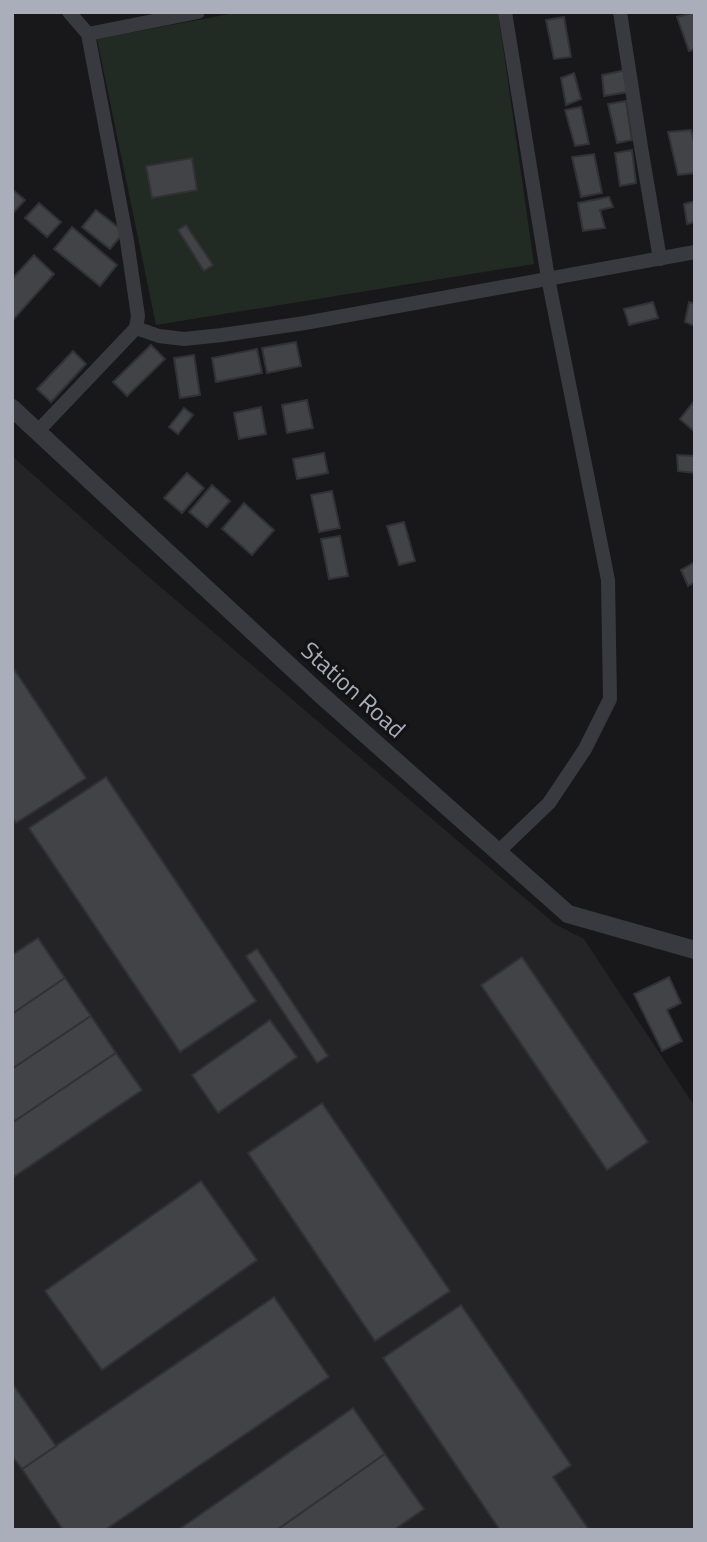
<svg xmlns="http://www.w3.org/2000/svg" width="707" height="1542" font-family="'Titillium Web',sans-serif">
<style>
.built{fill:#242427}
.green{fill:#222a24}
.building{fill:#424347;stroke:#323236;stroke-width:2}
.lines{fill:none;stroke-linecap:round;stroke-linejoin:round}
.minor{stroke:#393a3f;stroke-width:14}
.tertiary{stroke:#393a3f;stroke-width:18}
.labels{text-anchor:middle;stroke-width:7;stroke-linejoin:round;paint-order:stroke}
.street-label{font-size:24px;fill:#aaaeba;stroke:#131315}
</style>
<rect width="100%" height="100%" fill="#18181a"/>
<!-- built -->
<polygon class="built" points="12,456 143,572 555,924 584,939 695,1107 695,1530 12,1530"/>
<!-- green -->
<polygon class="green" points="240,12 498,12 534,264 156,325 97,39"/>
<!-- building -->
<g class="building">
<polygon points="695,12 695,49 689,51 677,17"/>
<polygon points="564,17 571,57 554,59 546,20"/>
<polygon points="626,70 629,92 604,96 602,75"/>
<polygon points="574,73 581,99 566,105 561,78"/>
<polygon points="626,101 632,140 617,143 608,104"/>
<polygon points="581,107 589,144 575,146 565,110"/>
<polygon points="691,130 695,145 695,173 678,175 668,132"/>
<polygon points="632,150 636,183 620,186 615,153"/>
<polygon points="594,154 602,193 581,197 572,157"/>
<polygon points="192,158 197,190 152,198 146,166"/>
<polygon points="12,189 25,200 12,214"/>
<polygon points="609,197 613,207 600,210 605,228 583,231 578,203"/>
<polygon points="695,201 695,222 687,224 684,204"/>
<polygon points="39,203 61,222 47,237 25,218"/>
<polygon points="96,210 124,232 110,249 82,227"/>
<polygon points="186,225 213,265 204,271 178,230"/>
<polygon points="72,227 117,265 100,286 54,249"/>
<polygon points="34,255 54,274 12,321 12,279"/>
<polygon points="653,302 658,318 629,325 624,309"/>
<polygon points="689,302 695,304 695,326 685,322"/>
<polygon points="296,342 301,366 267,373 262,348"/>
<polygon points="151,345 165,359 127,396 113,382"/>
<polygon points="257,349 262,373 216,382 212,358"/>
<polygon points="73,351 86,364 51,402 37,389"/>
<polygon points="194,355 200,395 180,398 174,358"/>
<polygon points="307,400 313,428 287,433 282,405"/>
<polygon points="695,400 695,432 680,419"/>
<polygon points="261,407 266,434 239,439 234,413"/>
<polygon points="184,408 193,415 178,434 169,427"/>
<polygon points="324,453 328,473 297,479 293,459"/>
<polygon points="677,455 695,456 695,473 678,471"/>
<polygon points="187,473 204,488 182,513 164,498"/>
<polygon points="212,485 230,501 207,527 189,512"/>
<polygon points="332,491 340,528 319,532 311,495"/>
<polygon points="244,503 274,530 252,555 222,529"/>
<polygon points="404,522 415,561 399,565 387,526"/>
<polygon points="340,536 348,576 329,579 321,539"/>
<polygon points="695,562 695,582 688,586 681,570"/>
<polygon points="12,666 86,778 16,823 12,817"/>
<polygon points="106,777 256,1001 180,1052 29,828"/>
<polygon points="38,938 65,978 12,1014 12,955"/>
<polygon points="257,949 328,1056 317,1063 246,956"/>
<polygon points="522,957 648,1142 607,1170 481,985"/>
<polygon points="669,977 681,1003 667,1010 682,1041 662,1051 634,994"/>
<polygon points="65,978 91,1016 12,1069 12,1014"/>
<polygon points="91,1016 116,1053 12,1123 12,1069"/>
<polygon points="270,1020 297,1057 218,1113 192,1075"/>
<polygon points="116,1053 142,1090 12,1178 12,1123"/>
<polygon points="322,1103 450,1291 375,1341 248,1153"/>
<polygon points="201,1181 257,1260 102,1370 45,1291"/>
<polygon points="274,1297 329,1377 105,1530 63,1530 22,1469"/>
<polygon points="461,1305 571,1465 553,1477 589,1530 500,1530 383,1358"/>
<polygon points="12,1383 56,1446 22,1469 12,1456"/>
<polygon points="353,1408 385,1454 277,1530 178,1530"/>
<polygon points="385,1454 424,1509 394,1530 277,1530"/>
</g>
<g class="lines">
<!-- minor -->
<g class="minor">
<polyline points="620,12 641,147 660,259"/>
<polyline points="88,34 198,12"/>
<polyline points="136,328 159,336 184,339 222,335 305,323 695,252"/>
<polyline points="38,431 136,328 138,316 127,241 88,34 69,12"/>
<polyline points="498,852 549,803 585,749 610,699 608,580 548,278 505,12"/>
</g>
<!-- tertiary -->
<polyline class="tertiary" points="12,408 319,693 568,914 695,950"/>
</g>
<g class="labels">
<!-- street labels -->
<g class="street-label">
<text transform="translate(353 690) rotate(42)" y="8">Station Road</text>
</g>
</g>
<!-- border -->
<rect width="707" height="1542" fill="none" stroke="#aaaeba" stroke-width="28"/>
</svg>
